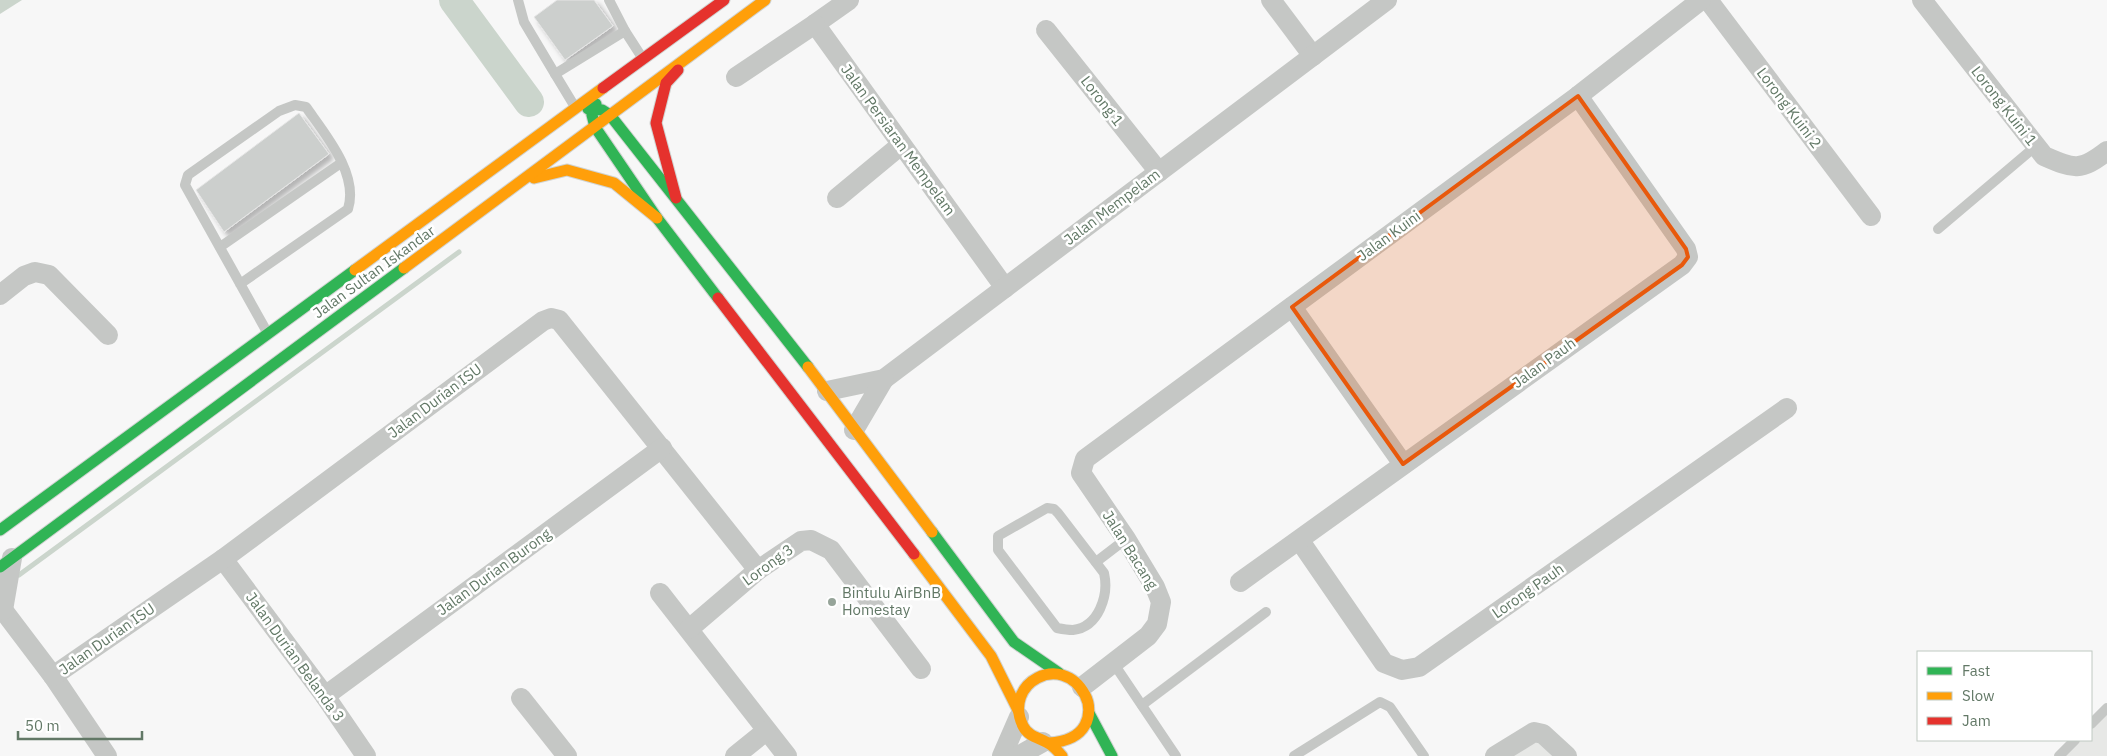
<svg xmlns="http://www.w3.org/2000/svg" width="2107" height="756" font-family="'IBM Plex Sans',sans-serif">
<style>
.built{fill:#e7e8e6}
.water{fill:#cbd5cc}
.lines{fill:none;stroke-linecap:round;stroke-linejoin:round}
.stream{stroke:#cbd5cc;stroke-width:5}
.river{stroke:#cbd5cc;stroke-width:30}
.building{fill:#cccfcd;stroke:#e6e6e6;filter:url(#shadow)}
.fast-casing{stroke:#d0d3d1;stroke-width:13}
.slow-casing{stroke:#d0d3d1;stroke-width:13}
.jam-casing{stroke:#d0d3d1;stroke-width:13}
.lane{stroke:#c5c7c5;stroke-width:10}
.street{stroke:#c5c7c5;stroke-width:20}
.fast{stroke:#30b455;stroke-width:11}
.slow{stroke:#ff9f0a;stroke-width:11}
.jam{stroke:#e5322d;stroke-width:11}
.marked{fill:#e8590c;fill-opacity:0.2;stroke:#e8590c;stroke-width:4;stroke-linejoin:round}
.poi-dot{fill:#96a499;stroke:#fff;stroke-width:2}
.labels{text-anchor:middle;stroke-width:5;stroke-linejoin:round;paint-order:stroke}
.street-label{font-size:15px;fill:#627866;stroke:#fff}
.poi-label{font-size:15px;fill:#627866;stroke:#fff;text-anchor:start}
</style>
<defs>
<filter id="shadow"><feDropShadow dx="4.5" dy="4.5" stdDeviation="2.5" flood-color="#0004"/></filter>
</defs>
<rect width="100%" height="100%" fill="#f7f7f7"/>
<!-- built -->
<g class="built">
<polygon points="2107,708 2107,756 2059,756 2075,740 2091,740 2091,724"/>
<polygon points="1543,734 1565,756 1505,756"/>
</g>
<!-- water -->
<polygon class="water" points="0,0 22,0 0,14"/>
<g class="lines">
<!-- stream -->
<polyline class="stream" points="19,575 459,252"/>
<!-- river -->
<polyline class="river" points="454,0 529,102"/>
</g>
<!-- building -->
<g class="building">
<polygon points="557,0 594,0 613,26 565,60 534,17"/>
<polygon points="299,113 329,154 224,232 196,190"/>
</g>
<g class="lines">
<!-- fast casing -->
<g class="fast-casing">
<g id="fast">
<polyline points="596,104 592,115 595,127 657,218 718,298"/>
<polyline points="588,109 602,110 610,115 808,367"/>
<polyline points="0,530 355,270"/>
<polyline points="932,532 1014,642 1059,673"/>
<polyline points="0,567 404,268"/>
<polyline points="1089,713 1112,756"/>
</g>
</g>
<!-- slow casing -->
<g class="slow-casing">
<g id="slow">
<polyline points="534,178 567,170 614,183 657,218"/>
<polyline points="404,268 765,0"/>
<polyline points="355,270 603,88"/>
<polyline points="808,367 932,532"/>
<polyline points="914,554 991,656 1018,710"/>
<path d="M1049,743C1063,742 1078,738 1085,725C1090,716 1090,704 1085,695C1062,651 1002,683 1023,726C1029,738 1042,738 1051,745C1055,748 1059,752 1062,756"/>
</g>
</g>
<!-- jam casing -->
<g class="jam-casing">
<g id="jam">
<polyline points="603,88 724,0"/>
<polyline points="676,198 656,123 666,83 678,70"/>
<polyline points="718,298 914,554"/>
</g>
</g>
<!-- lane -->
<g class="lane">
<polyline points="518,0 524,22 555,74"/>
<polyline points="609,0 625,31"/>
<polyline points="575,107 555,74 625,31 643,59"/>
<polyline points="1938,229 2036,146"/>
<polyline points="220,247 341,163"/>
<path d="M240,284L348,209C359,174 325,134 306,107L295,105L279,111L188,175L185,185L267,332"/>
<path d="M1047,508L1054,509L1058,513L1104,573C1109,595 1099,627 1073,630C1069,630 1062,629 1057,628L998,550V536Z"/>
<polyline points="1096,562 1126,539"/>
<polyline points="1114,664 1176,756"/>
<polyline points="1142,705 1266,612"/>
<polyline points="2091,724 2107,708"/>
<polyline points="1294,756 1380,702 1390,707 1424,756"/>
<polyline points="2059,756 2075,740"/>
</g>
<!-- street -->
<g class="street">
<polyline points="849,0 815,24 1005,288"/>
<polyline points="1271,0 1313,56"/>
<polyline points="1708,0 1871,216"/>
<path d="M1922,0L2044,156C2074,169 2080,172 2107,151"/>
<polyline points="1046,30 1159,172"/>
<polyline points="736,77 815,24"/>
<polyline points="837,198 901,145"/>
<polyline points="0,295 24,276 35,272 49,275 108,335"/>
<polyline points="1292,307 1403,464"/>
<polyline points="827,391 884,379 1387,0"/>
<polyline points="854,430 884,379"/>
<polyline points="1300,541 1384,663 1402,670 1419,667 1787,408"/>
<polyline points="223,559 325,696 366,756"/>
<polyline points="1240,582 1682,265 1688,257 1686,249 1578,96"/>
<polyline points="660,593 787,756"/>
<polyline points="0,610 3,610 53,676 107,756"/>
<polyline points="3,610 12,558"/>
<polyline points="689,629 758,570 801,541 811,540 831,550 921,669"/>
<polyline points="53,676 223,559 543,321 551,318 559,320 758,570"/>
<polyline points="1082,687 1148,636 1157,624 1161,602 1155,587 1126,539 1081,473 1085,459 1578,96 1701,0"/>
<polyline points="325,696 662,448"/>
<polyline points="521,698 567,756"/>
<polyline points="735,756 766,731"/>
<polyline points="1002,756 1019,717"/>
<polyline points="1018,756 1043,742"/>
<polyline points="1495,756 1534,732 1543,734 1567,756"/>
</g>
<!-- fast -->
<use href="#fast" class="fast"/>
<!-- slow -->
<use href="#slow" class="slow"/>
<!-- jam -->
<use href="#jam" class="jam"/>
</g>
<!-- marked area -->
<path class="marked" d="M1578,96L1686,249L1688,257L1682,265L1403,464L1292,307Z"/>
<!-- markers -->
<circle class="poi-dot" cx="832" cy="602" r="5"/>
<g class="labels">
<!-- street labels -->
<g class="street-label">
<text transform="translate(1102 101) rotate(52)" y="5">Lorong 1</text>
<text transform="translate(2004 106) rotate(52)" y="5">Lorong Kuini 1</text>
<text transform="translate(1789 108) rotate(53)" y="5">Lorong Kuini 2</text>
<text transform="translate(898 140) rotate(54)" y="5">Jalan Persiaran Mempelam</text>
<text transform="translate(1112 207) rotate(-37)" y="5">Jalan Mempelam</text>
<text transform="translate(1389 236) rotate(-36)" y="5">Jalan Kuini</text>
<text transform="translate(374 272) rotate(-36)" y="5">Jalan Sultan Iskandar</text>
<text transform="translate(1544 363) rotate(-36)" y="5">Jalan Pauh</text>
<text transform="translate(435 401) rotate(-37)" y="5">Jalan Durian ISU</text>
<text transform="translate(1130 550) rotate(58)" y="5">Jalan Bacang</text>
<text transform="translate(768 565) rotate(-36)" y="5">Lorong 3</text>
<text transform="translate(494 572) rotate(-36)" y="5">Jalan Durian Burong</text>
<text transform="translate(1528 591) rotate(-35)" y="5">Lorong Pauh</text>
<text transform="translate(107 639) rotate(-35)" y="5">Jalan Durian ISU</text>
<text transform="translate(295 657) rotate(54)" y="5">Jalan Durian Belanda 3</text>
</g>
<!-- poi labels -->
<g class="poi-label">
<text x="842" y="598">Bintulu AirBnB<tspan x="842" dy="17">Homestay</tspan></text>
</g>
</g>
<!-- legend -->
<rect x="1917" y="651" width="175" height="90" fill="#ffffff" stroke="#c0c9c2"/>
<rect x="1927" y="667" width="25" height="8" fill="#30b455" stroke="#c0c9c2"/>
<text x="1962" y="676" font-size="15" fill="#627866">Fast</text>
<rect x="1927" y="692" width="25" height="8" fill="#ff9f0a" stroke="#c0c9c2"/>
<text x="1962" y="701" font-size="15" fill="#627866">Slow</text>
<rect x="1927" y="717" width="25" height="8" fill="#e5322d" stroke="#c0c9c2"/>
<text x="1962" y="726" font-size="15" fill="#627866">Jam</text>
<!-- scale -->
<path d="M18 731v8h124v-8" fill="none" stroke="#627866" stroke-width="2.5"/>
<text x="25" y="731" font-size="15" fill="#627866" stroke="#ffffff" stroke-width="4" paint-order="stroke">50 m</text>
</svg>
